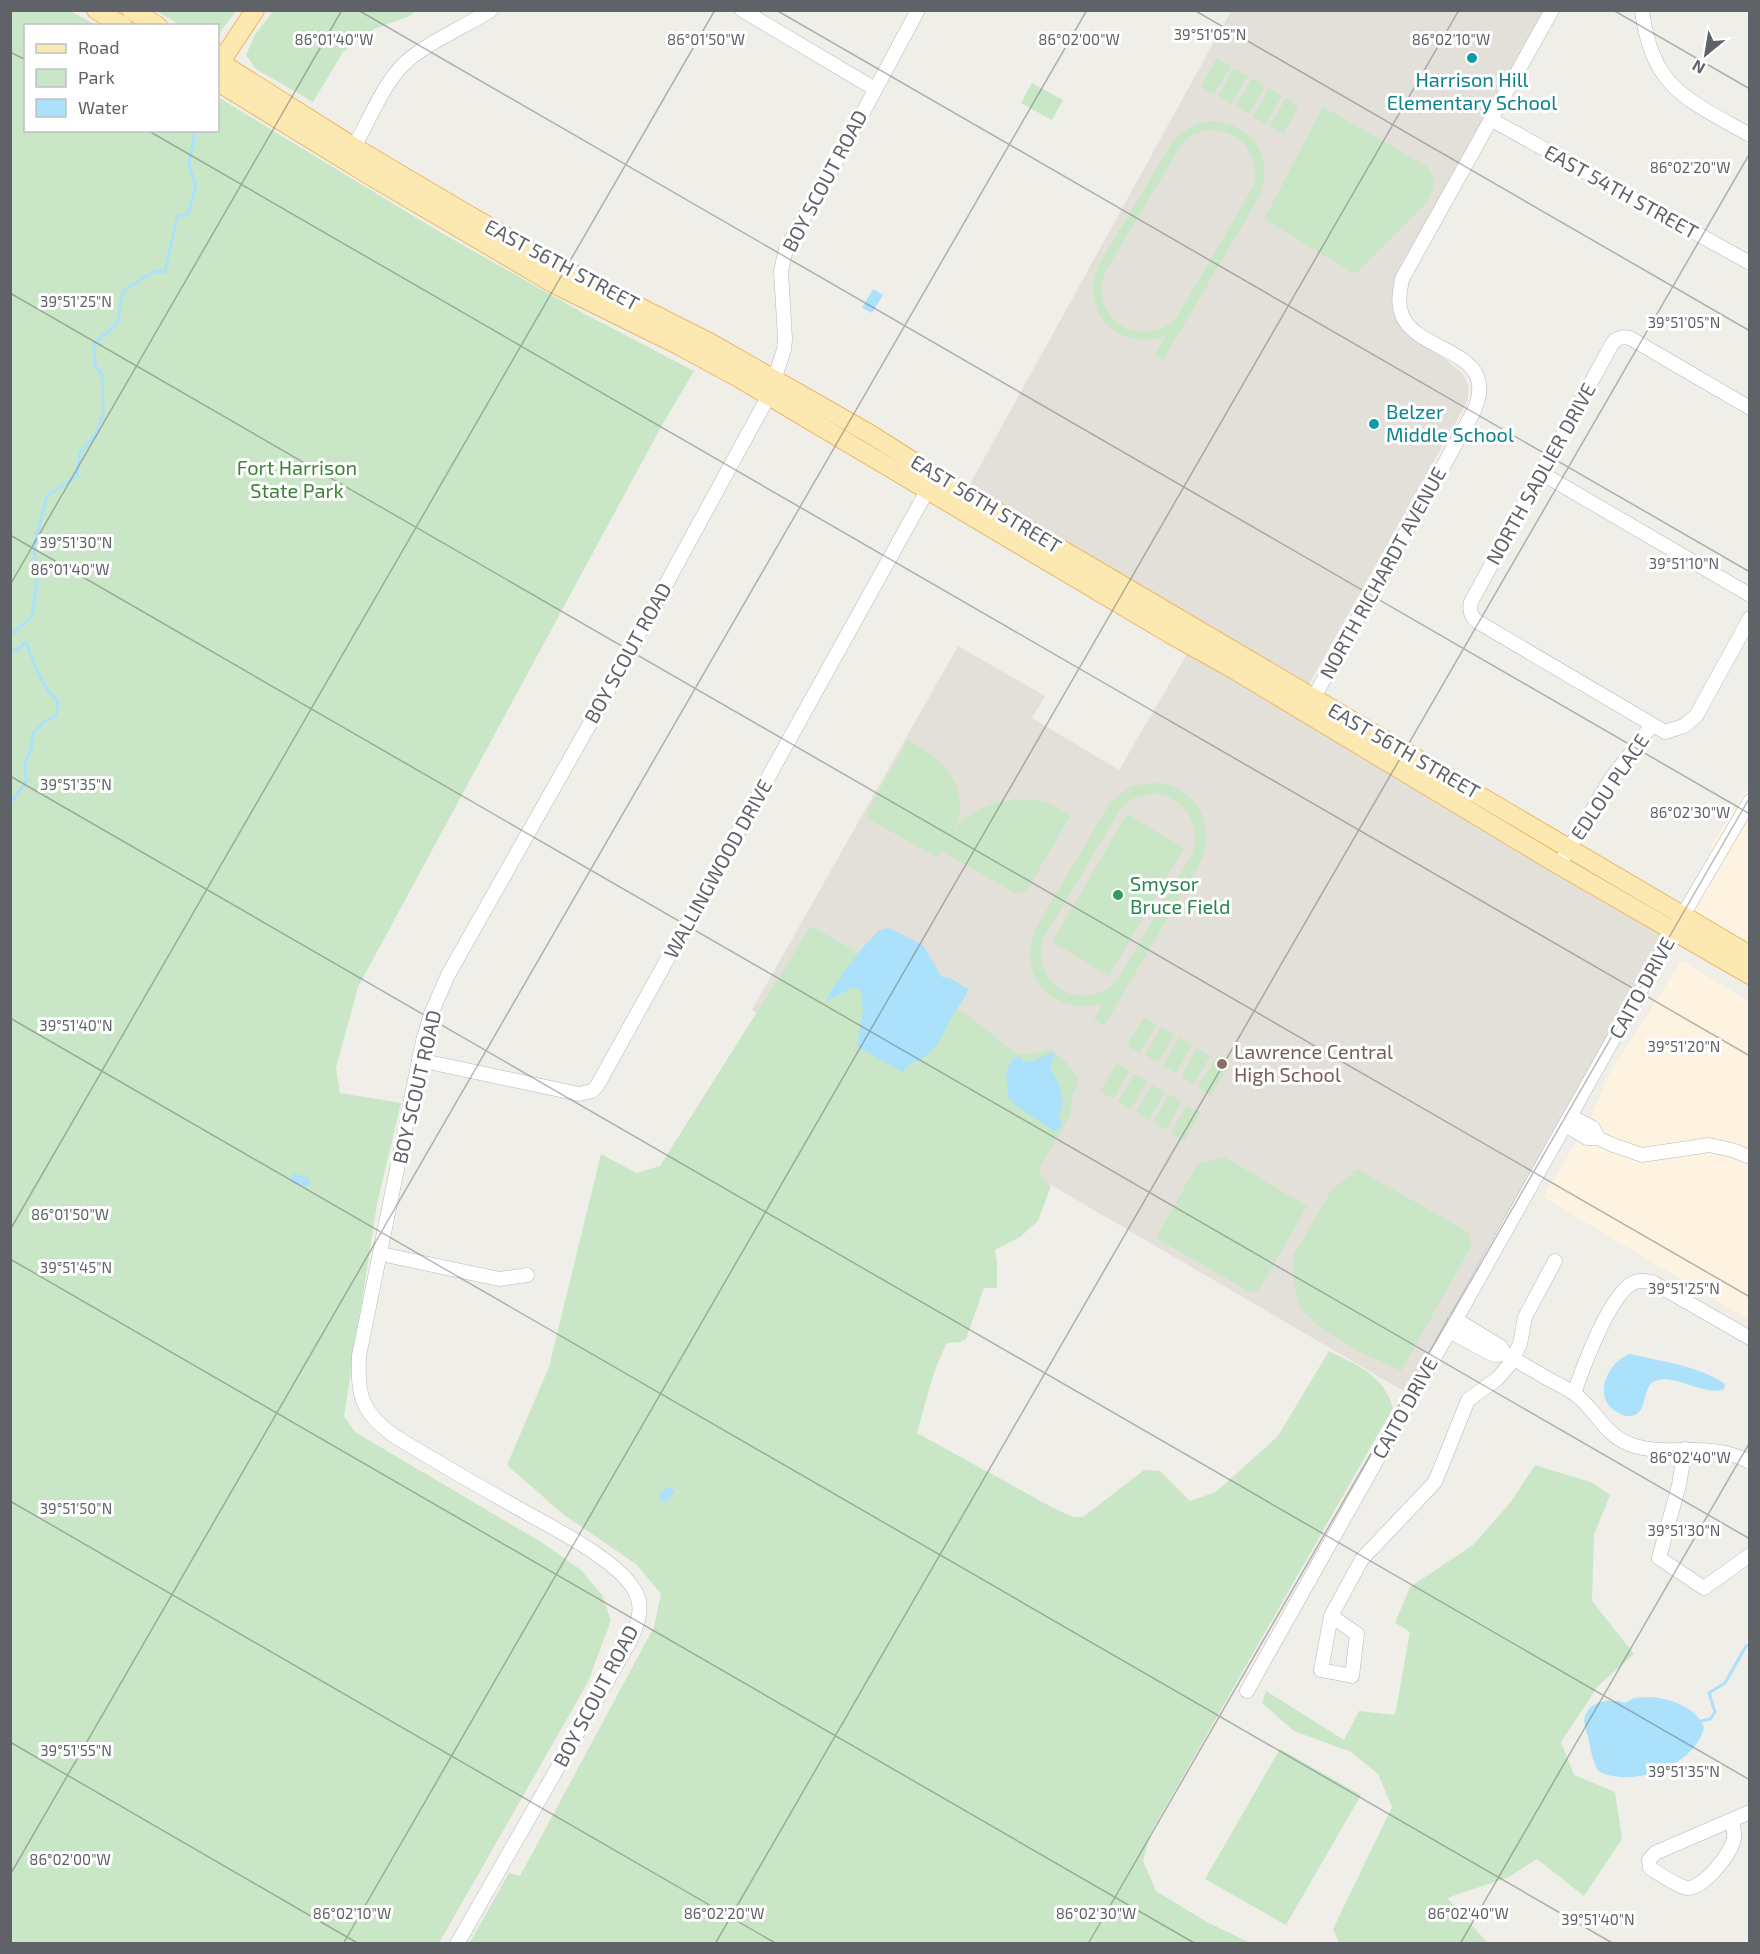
<svg xmlns="http://www.w3.org/2000/svg" width="1760" height="1954" font-family="'Exo 2',sans-serif">
<style>
.commercial{fill:#fdf3e0}
.education{fill:#e3dfd9}
.green{fill:#c9e7c6;fill-rule:evenodd}
.water{fill:#ace1fc}
.lines{fill:none;stroke-linecap:round;stroke-linejoin:round}
.stream{stroke:#ace1fc;stroke-width:3}
.minor-casing{stroke:#b5b8bb;stroke-width:15}
.major-casing{stroke:#edb965;stroke-width:20}
.minor{stroke:#fff;stroke-width:14}
.major{stroke:#fce9b1;stroke-width:18}
.ticks{fill:none;stroke:#5f6367;stroke-width:1.5;stroke-opacity:0.45}
.culture-dot{fill:#0f9aa8;stroke:#fff;stroke-width:2}
.leisure-dot{fill:#2e9e5b;stroke:#fff;stroke-width:2}
.education-dot{fill:#8d6e63;stroke:#fff;stroke-width:2}
.labels{text-anchor:middle;stroke-width:6;stroke-linejoin:round;paint-order:stroke}
.culture-label{font-size:20px;fill:#0d838f;stroke:#fff}
.street-label{font-size:20px;fill:#5f6367;stroke:#fff}
.park-label{font-size:20px;fill:#3d8439;stroke:#fff}
.leisure-label{font-size:20px;fill:#27864d;stroke:#fff;text-anchor:start}
.education-label{font-size:20px;fill:#785e54;stroke:#fff;text-anchor:start}
.ticks-label{font-size:15px;text-anchor:middle;fill:#5f6367;stroke:#fff;stroke-width:6;stroke-linejoin:round;paint-order:stroke}
</style>
<rect width="100%" height="100%" fill="#f0eee8"/>
<!-- commercial -->
<g class="commercial">
<polygon points="1749,786 1749,944 1693,909 1713,842"/>
<polygon points="1682,960 1749,1002 1749,1320 1543,1197 1589,1121 1608,1076"/>
</g>
<!-- education -->
<g class="education">
<polygon points="1231,11 1547,11 1399,275 1411,331 1463,374 1468,385 1468,400 1308,686 970,484"/>
<polygon points="958,646 1045,696 1032,718 1119,770 1191,647 1674,931 1412,1396 752,1010"/>
</g>
<!-- green -->
<g class="green">
<polygon points="68,10 96,25 26,26 26,130 218,130 218,97 438,231 583,313 694,371 661,427 358,987 336,1068 340,1093 401,1103 377,1204 344,1416 355,1432 541,1542 581,1570 602,1595 611,1620 588,1682 439,1943 11,1944 10,11"/>
<polygon points="156,11 236,11 218,35 218,26 180,25"/>
<polygon points="273,11 273,10 415,11 410,16 374,29 343,52 313,102 256,69 246,55 255,35"/>
<polygon points="1217,58 1231,66 1214,94 1201,87"/>
<polygon points="1234,68 1248,76 1231,104 1218,96"/>
<polygon points="1252,78 1265,86 1249,114 1236,106"/>
<polygon points="1032,83 1063,100 1052,120 1021,103"/>
<polygon points="1269,88 1282,96 1266,124 1253,117"/>
<polygon points="1286,98 1299,106 1283,134 1270,126"/>
<polygon points="1323,107 1428,167 1435,182 1427,202 1355,274 1264,219"/>
<path d="M1214,121C1255,125 1276,161 1258,199L1163,360L1155,355L1166,336C1118,352 1077,311 1100,263L1174,139C1186,128 1198,122 1214,121ZM1206,130C1240,128 1262,155 1253,187L1177,317C1143,352 1090,320 1104,274L1181,145L1192,135Z"/>
<path d="M908,740C938,756 963,776 960,814C960,820 955,826 953,831C957,827 960,821 965,818C987,801 1024,794 1050,804C1057,807 1064,812 1071,815L1026,892L1015,893L941,851L937,857L868,819V810Z"/>
<path d="M1157,782C1198,788 1218,828 1199,865L1104,1026L1094,1020L1103,1004C1052,1017 1014,974 1037,926L1111,801L1132,786ZM1154,793C1184,797 1201,823 1193,852L1117,981C1083,1015 1030,986 1043,939L1121,808L1132,799Z"/>
<polygon points="1127,814 1184,848 1109,976 1052,942"/>
<path d="M811,926L969,1016L1014,1052L1023,1055L1051,1049L1065,1061L1078,1078L1076,1089L1072,1095L1071,1113L1041,1166L1040,1175L1051,1186L1038,1221L1020,1237L995,1250L997,1263V1288H984L966,1339L960,1342L947,1343C932,1371 926,1402 917,1433L1055,1509L1073,1517H1083L1144,1470L1160,1471L1190,1501L1216,1492L1278,1436L1329,1351C1357,1365 1384,1375 1393,1408L1150,1834L1143,1861L1156,1891L1207,1922L1250,1943L469,1944L509,1873L520,1876L654,1627L661,1594L636,1564L564,1515L507,1465L549,1367L601,1154L636,1173L660,1166Z"/>
<polygon points="1144,1017 1157,1025 1140,1053 1127,1045"/>
<polygon points="1161,1027 1174,1035 1158,1063 1145,1055"/>
<polygon points="1179,1037 1192,1045 1176,1073 1163,1066"/>
<polygon points="1197,1048 1210,1056 1194,1084 1181,1076"/>
<polygon points="1215,1059 1228,1067 1211,1095 1198,1087"/>
<polygon points="1117,1063 1130,1071 1113,1099 1100,1091"/>
<polygon points="1134,1074 1147,1081 1131,1109 1118,1102"/>
<polygon points="1152,1084 1165,1092 1149,1120 1136,1112"/>
<polygon points="1169,1094 1182,1102 1166,1130 1153,1122"/>
<polygon points="1187,1105 1200,1113 1184,1141 1171,1133"/>
<polygon points="1225,1157 1307,1206 1259,1290 1250,1292 1156,1238 1198,1163"/>
<polygon points="1357,1169 1468,1232 1472,1245 1401,1371 1362,1353 1319,1327 1300,1308 1293,1280 1293,1256 1331,1191"/>
<polygon points="1535,1465 1593,1483 1610,1495 1594,1535 1592,1601 1634,1654 1598,1686 1561,1742 1574,1775 1615,1792 1622,1839 1584,1896 1537,1859 1509,1877 1447,1898 1488,1943 1339,1943 1333,1929 1392,1807 1378,1774 1351,1752 1294,1731 1262,1703 1266,1691 1344,1740 1359,1711 1395,1715 1410,1632 1395,1623 1410,1587 1473,1545 1510,1503"/>
<polygon points="1280,1749 1361,1795 1286,1925 1205,1879"/>
</g>
<!-- water -->
<g class="water">
<polygon points="873,289 883,295 872,313 862,308"/>
<path d="M889,928L923,945L942,977L950,978L968,989C965,999 960,1005 954,1013C940,1036 938,1056 909,1064L903,1072L857,1047L863,1011L861,991L854,987L825,1002L834,986L858,953L879,930Z"/>
<path d="M1052,1052L1054,1056L1050,1067C1058,1083 1069,1100 1058,1117L1062,1121V1127L1054,1131L1015,1105L1008,1097L1006,1072L1013,1058L1021,1057L1024,1062C1035,1062 1042,1057 1052,1052Z"/>
<polygon points="293,1173 309,1178 309,1185 307,1187 290,1182"/>
<path d="M1630,1354C1663,1362 1697,1365 1725,1384L1724,1389C1703,1397 1676,1373 1655,1381C1641,1386 1649,1415 1630,1416C1625,1417 1620,1414 1617,1412C1591,1398 1608,1361 1630,1354Z"/>
<polygon points="668,1486 675,1491 665,1503 658,1497"/>
<path d="M1651,1697C1671,1699 1696,1707 1704,1727C1696,1766 1631,1789 1598,1771C1590,1755 1591,1746 1586,1730C1586,1728 1584,1724 1584,1721C1587,1700 1609,1698 1625,1703L1634,1698Z"/>
</g>
<g class="lines">
<!-- stream -->
<g class="stream">
<polyline points="10,636 32,616 37,582 34,546 47,496 77,476 80,453 96,434 103,414 102,374 95,366 94,343 117,324 123,291 155,271 165,272 177,217 188,214 196,186 189,166 195,130"/>
<path d="M10,649L16,651L26,642C33,661 41,687 57,700L58,706L56,715L43,723L32,735V746L25,763L26,782L10,804"/>
<polyline points="1701,1721 1710,1719 1715,1712 1709,1693 1725,1683 1746,1646 1750,1645"/>
</g>
<!-- minor casing -->
<g class="minor-casing">
<g id="minor">
<polyline points="742,10 875,89"/>
<path d="M1642,10C1651,88 1688,100 1750,135"/>
<polyline points="1492,120 1750,263"/>
<path d="M354,147C369,121 383,84 404,64C424,44 466,26 491,10"/>
<path d="M1750,408L1630,338C1623,336 1616,338 1612,344L1471,602C1469,611 1471,617 1478,622L1665,732L1684,726L1696,716L1750,618"/>
<polyline points="1541,473 1750,595"/>
<path d="M1310,704L1474,411C1501,348 1418,355 1402,315C1397,302 1400,292 1402,279L1552,10"/>
<polyline points="1559,865 1611,779 1652,725"/>
<polyline points="419,1060 579,1094 592,1091 597,1086 927,491"/>
<polyline points="1570,1116 1593,1128 1598,1138"/>
<polyline points="1565,1125 1587,1138 1598,1138 1613,1145 1642,1155 1709,1145 1732,1150 1750,1157"/>
<polyline points="381,1254 499,1279 527,1275"/>
<path d="M1455,1319L1501,1347L1505,1354C1521,1363 1536,1372 1552,1381C1560,1385 1569,1389 1576,1395C1596,1410 1604,1434 1629,1444C1668,1459 1707,1439 1750,1462"/>
<polyline points="1449,1331 1490,1353 1496,1355 1505,1354"/>
<path d="M1574,1393C1583,1368 1610,1292 1635,1282C1642,1280 1648,1281 1654,1283L1750,1338"/>
<polyline points="1685,1449 1679,1485 1659,1558 1704,1588 1750,1555"/>
<polyline points="1331,1616 1362,1559 1435,1482 1468,1400 1497,1379 1510,1364 1520,1344 1525,1317 1555,1261"/>
<polygon points="1331,1616 1357,1634 1352,1676 1321,1670"/>
<polyline points="1247,1691 1683,915 1750,801"/>
<path d="M1732,1820C1733,1827 1735,1833 1734,1839C1731,1854 1703,1889 1687,1888C1678,1887 1658,1873 1650,1868L1649,1860L1655,1853L1750,1812"/>
<path d="M457,1944L630,1641C637,1625 644,1609 636,1593C619,1558 542,1523 509,1503C470,1481 431,1459 393,1435C361,1412 357,1394 359,1356L423,1041L431,1014L448,975L587,729L768,397L784,350L785,339L781,271L786,249L846,144L918,10"/>
</g>
</g>
<!-- major casing -->
<g class="major-casing">
<g id="major">
<polyline points="96,10 123,26"/>
<polyline points="131,10 158,26"/>
<polyline points="218,61 354,147 462,211 558,266 709,342 870,434 930,472 1750,955"/>
<polyline points="218,66 255,10"/>
<polyline points="218,82 369,175 554,284 678,345 737,377 1170,634 1233,669 1559,865 1750,975"/>
</g>
</g>
<!-- minor -->
<use href="#minor" class="minor"/>
<!-- major -->
<use href="#major" class="major"/>
</g>
<!-- ticks -->
<path class="ticks" d="M358,10L1750,814M776,10L1750,572M1194,10L1750,331M1613,10L1750,89M10,52L26,60M147,130L1750,1056M10,293L1750,1297M10,535L1750,1539M10,585L342,10M10,776L1750,1780M10,1018L1614,1944M10,1230L715,10M10,1259L1196,1944M10,1501L777,1944M10,1742L359,1944M10,1875L1087,10M343,1944L1459,10M715,1944L1750,153M1088,1944L1750,797M1460,1944L1750,1442"/>
<!-- markers -->
<g class="culture-dot">
<circle cx="1472" cy="58" r="6"/>
<circle cx="1374" cy="424" r="6"/>
</g>
<circle class="leisure-dot" cx="1118" cy="895" r="6"/>
<circle class="education-dot" cx="1222" cy="1064" r="6"/>
<g class="labels">
<!-- culture labels -->
<g class="culture-label">
<text x="1472" y="87">Harrison Hill<tspan x="1472" dy="23">Elementary School</tspan></text>
<text x="1386" y="419" text-anchor="start">Belzer<tspan x="1386" dy="23">Middle School</tspan></text>
</g>
<!-- street labels -->
<g class="street-label">
<text transform="translate(825 181) rotate(-62)" y="7">BOY SCOUT ROAD</text>
<text transform="translate(1621 192) rotate(29)" y="7">EAST 54TH STREET</text>
<text transform="translate(562 265) rotate(28)" y="7">EAST 56TH STREET</text>
<text transform="translate(1541 474) rotate(-61)" y="7">NORTH SADLIER DRIVE</text>
<text transform="translate(986 504) rotate(31)" y="7">EAST 56TH STREET</text>
<text transform="translate(1383 573) rotate(-61)" y="7">NORTH RICHARDT AVENUE</text>
<text transform="translate(628 653) rotate(-61)" y="7">BOY SCOUT ROAD</text>
<text transform="translate(1404 751) rotate(30)" y="7">EAST 56TH STREET</text>
<text transform="translate(1610 787) rotate(-56)" y="7">EDLOU PLACE</text>
<text transform="translate(718 869) rotate(-61)" y="7">WALLINGWOOD DRIVE</text>
<text transform="translate(1642 988) rotate(-61)" y="7">CAITO DRIVE</text>
<text transform="translate(417 1087) rotate(-77)" y="7">BOY SCOUT ROAD</text>
<text transform="translate(1405 1408) rotate(-61)" y="7">CAITO DRIVE</text>
<text transform="translate(596 1696) rotate(-62)" y="7">BOY SCOUT ROAD</text>
</g>
<!-- park labels -->
<g class="park-label">
<text x="297" y="475">Fort Harrison<tspan x="297" dy="23">State Park</tspan></text>
</g>
<!-- leisure labels -->
<g class="leisure-label">
<text x="1130" y="891">Smysor<tspan x="1130" dy="23">Bruce Field</tspan></text>
</g>
<!-- education labels -->
<g class="education-label">
<text x="1234" y="1059">Lawrence Central<tspan x="1234" dy="23">High School</tspan></text>
</g>
</g>
<g class="ticks-label">
<text x="1210" y="40">39°51'05"N</text>
<text x="706" y="45">86°01'50"W</text>
<text x="1079" y="45">86°02'00"W</text>
<text x="1451" y="45">86°02'10"W</text>
<text x="334" y="45">86°01'40"W</text>
<text x="1690" y="173">86°02'20"W</text>
<text x="76" y="307">39°51'25"N</text>
<text x="1684" y="328">39°51'05"N</text>
<text x="76" y="548">39°51'30"N</text>
<text x="1684" y="569">39°51'10"N</text>
<text x="70" y="575">86°01'40"W</text>
<text x="76" y="790">39°51'35"N</text>
<text x="1690" y="818">86°02'30"W</text>
<text x="76" y="1031">39°51'40"N</text>
<text x="1684" y="1052">39°51'20"N</text>
<text x="70" y="1220">86°01'50"W</text>
<text x="76" y="1273">39°51'45"N</text>
<text x="1684" y="1294">39°51'25"N</text>
<text x="1690" y="1463">86°02'40"W</text>
<text x="76" y="1514">39°51'50"N</text>
<text x="1684" y="1536">39°51'30"N</text>
<text x="76" y="1756">39°51'55"N</text>
<text x="1684" y="1777">39°51'35"N</text>
<text x="70" y="1865">86°02'00"W</text>
<text x="352" y="1919">86°02'10"W</text>
<text x="724" y="1919">86°02'20"W</text>
<text x="1096" y="1919">86°02'30"W</text>
<text x="1468" y="1919">86°02'40"W</text>
<text x="1598" y="1925">39°51'40"N</text>
</g>
<!-- border -->
<rect width="1760" height="1954" fill="none" stroke="#5f6367" stroke-width="24"/>
<!-- legend -->
<rect x="24" y="24" width="195" height="108" fill="#ffffff" stroke="#bfc1c2" stroke-width="1.5"/>
<rect x="36" y="44" width="30" height="9" fill="#fce9b1" stroke="#bfc1c2" stroke-width="1.5"/>
<text x="78" y="54" font-size="18" fill="#5f6367">Road</text>
<rect x="36" y="69" width="30" height="18" fill="#c9e7c6" stroke="#bfc1c2" stroke-width="1.5"/>
<text x="78" y="84" font-size="18" fill="#5f6367">Park</text>
<rect x="36" y="99" width="30" height="18" fill="#ace1fc" stroke="#bfc1c2" stroke-width="1.5"/>
<text x="78" y="114" font-size="18" fill="#5f6367">Water</text>
<!-- north arrow -->
<g transform="translate(1706 54) rotate(210)" stroke="#ffffff" stroke-width="4.5" paint-order="stroke">
<path d="M0-4.5L10 22L0 15L-10 22Z" fill="#5f6367"/>
<text y="-9" font-size="16" font-weight="bold" text-anchor="middle" fill="#5f6367">N</text>
</g>
</svg>
